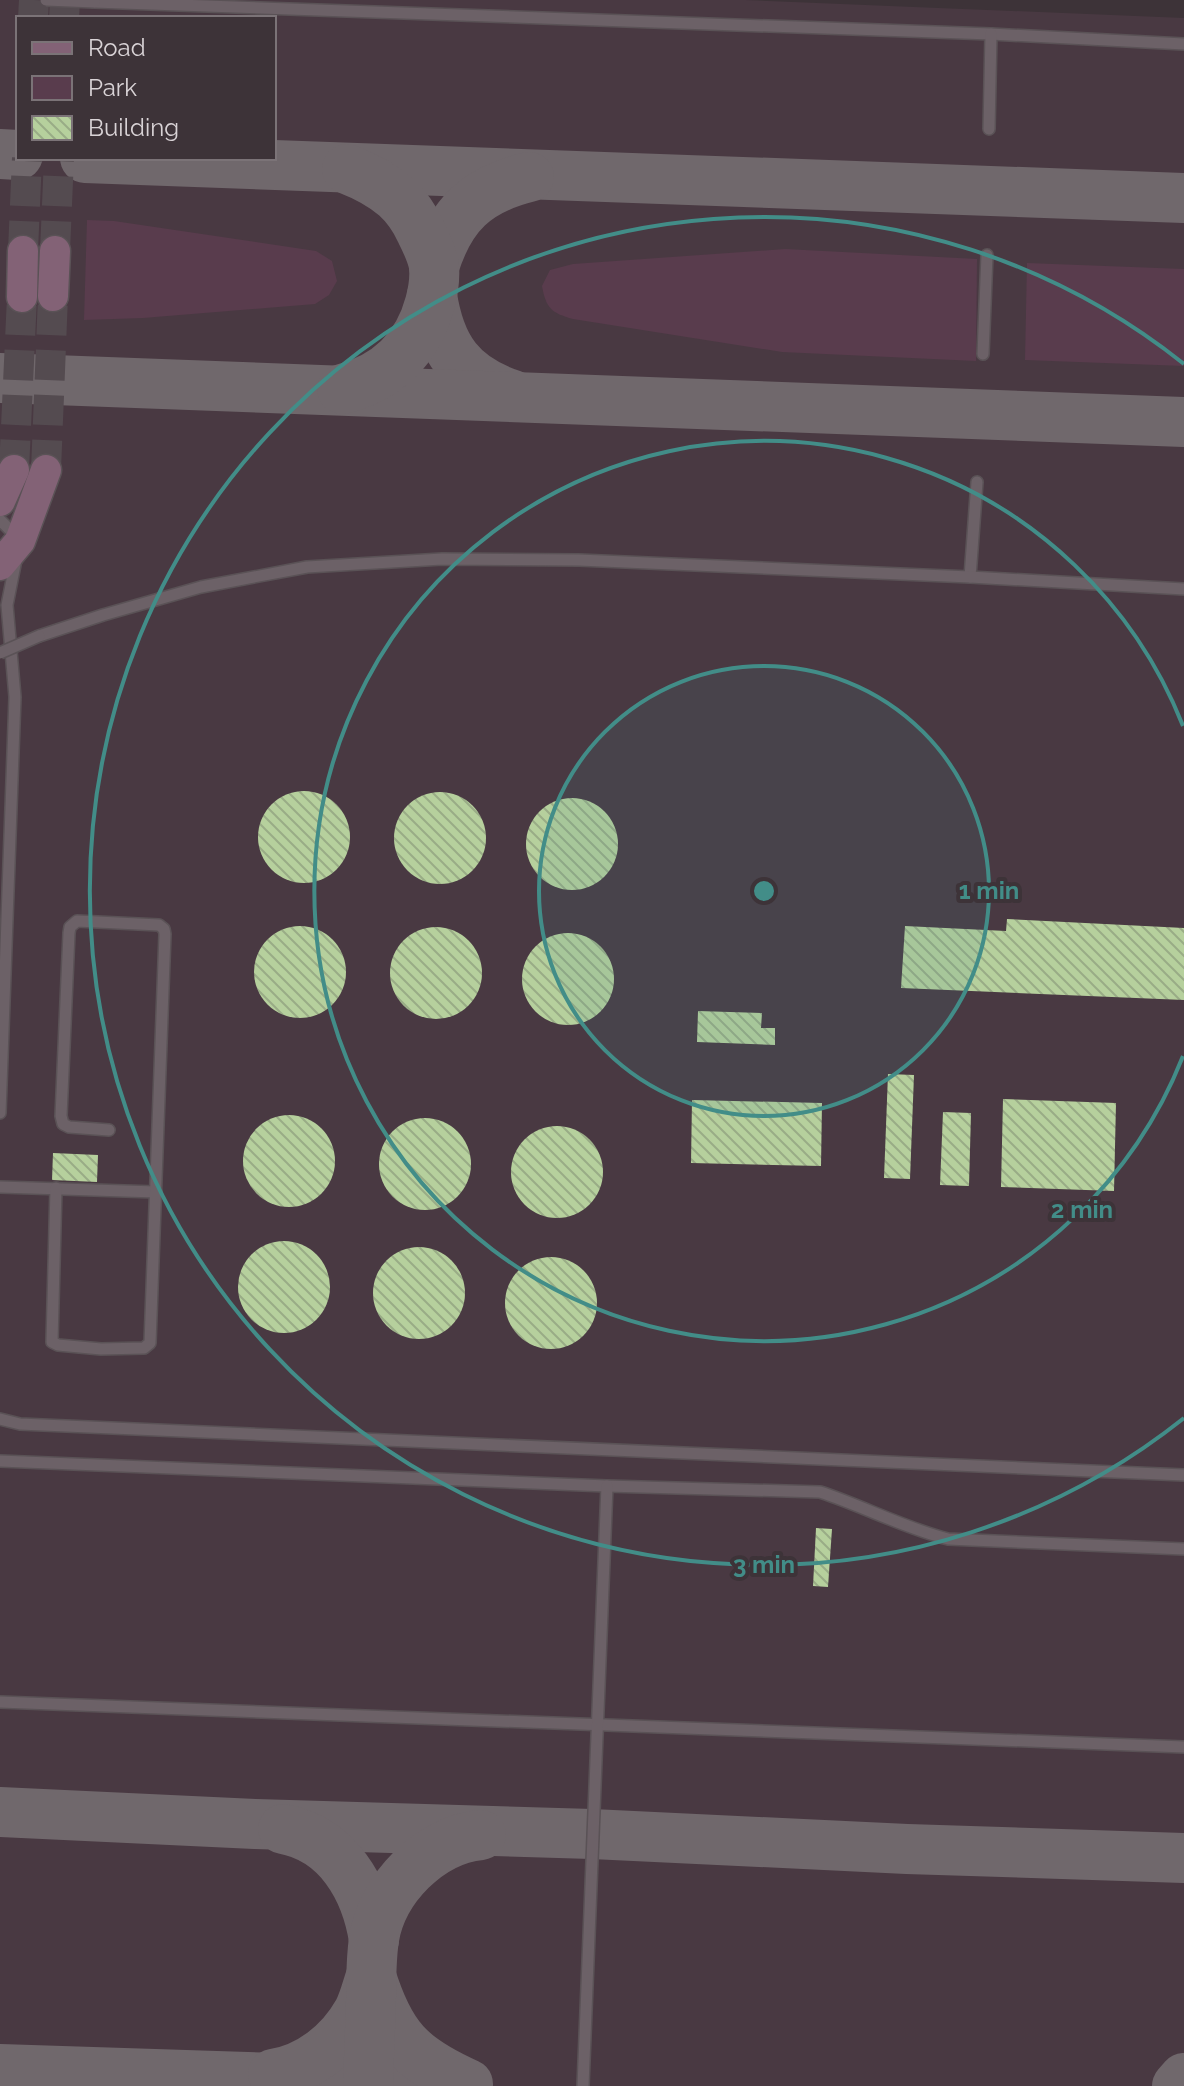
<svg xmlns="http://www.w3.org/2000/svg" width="1184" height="2086" font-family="Raleway,sans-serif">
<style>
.built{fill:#493942;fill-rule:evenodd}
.green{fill:#593c4d}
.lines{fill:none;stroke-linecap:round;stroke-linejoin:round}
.taxiway{stroke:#70686c;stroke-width:50}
.building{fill:url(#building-back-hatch)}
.secondary-tunnel{stroke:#544b50;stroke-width:30;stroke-dasharray:30 15;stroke-linecap:butt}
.service-casing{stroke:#5a5256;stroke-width:14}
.secondary-casing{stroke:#5a5256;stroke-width:33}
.service{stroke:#6c6167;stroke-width:11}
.secondary{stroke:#836276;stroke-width:30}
.service-bridge-casing{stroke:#5a5256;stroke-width:14;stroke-linecap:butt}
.service-bridge{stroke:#6c6167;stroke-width:11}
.ring{fill:none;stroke:#428d88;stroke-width:4}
.centre{fill:#428d88;stroke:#3d3338;stroke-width:4}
.ring-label{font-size:24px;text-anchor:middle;font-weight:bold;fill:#428d88;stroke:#3d3338;stroke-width:8;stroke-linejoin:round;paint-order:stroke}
</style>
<defs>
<pattern id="building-back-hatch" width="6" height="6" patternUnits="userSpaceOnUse" patternTransform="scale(2)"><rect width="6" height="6" fill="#b6d09d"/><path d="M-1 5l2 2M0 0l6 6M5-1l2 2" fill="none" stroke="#99ac86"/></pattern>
</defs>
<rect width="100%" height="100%" fill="#3d3338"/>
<!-- built -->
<path class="built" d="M0,0H745L1184,18V2086H0ZM18,18H274V158H18Z"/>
<!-- green -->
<g class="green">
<polygon points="87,220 114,221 316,251 332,261 337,281 329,295 315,304 143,318 84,320"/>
<path d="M785,249L977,259L976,361L782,352L573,319C551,313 546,308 542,286L550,270L573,264Z"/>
<polygon points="1027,263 1184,269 1184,366 1025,360"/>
</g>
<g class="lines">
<!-- taxiway -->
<g class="taxiway">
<polyline points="0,154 18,155"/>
<polyline points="85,158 1184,198"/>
<path d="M434,267C450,215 476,190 529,177"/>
<path d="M432,295C440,348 461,378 513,395"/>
<polyline points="0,378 1184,422"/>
<path d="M342,389C387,378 418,348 430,303C433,292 435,278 434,266C432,254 426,242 421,232C415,219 406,206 396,197C381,184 365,176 347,169"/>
<polyline points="0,1812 255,1824 592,1834 907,1849 1184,1858"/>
<path d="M283,1829C338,1839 366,1889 374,1940"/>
<polyline points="0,2069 368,2081 463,2086"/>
<path d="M273,2074C309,2068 340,2044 358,2012C364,2001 367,1987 371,1976C390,2037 410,2058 468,2084"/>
<path d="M368,2086C369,2057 370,2029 371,2000C371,1980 371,1959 374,1939C382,1889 429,1840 481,1835"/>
<polyline points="1177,2086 1184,2078"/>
</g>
</g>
<!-- building -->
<g class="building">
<circle cx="304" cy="837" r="46"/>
<circle cx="440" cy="838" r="46"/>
<circle cx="572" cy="844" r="46"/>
<polygon points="1007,919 1184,928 1184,1000 901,988 905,926 1006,931"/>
<circle cx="300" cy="972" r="46"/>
<circle cx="436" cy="973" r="46"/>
<circle cx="568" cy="979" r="46"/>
<polygon points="698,1011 762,1013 761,1028 775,1028 775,1045 697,1042"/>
<polygon points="888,1074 914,1075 910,1179 884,1178"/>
<polygon points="1003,1099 1116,1103 1114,1191 1001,1187"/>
<polygon points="692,1100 822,1103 821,1166 691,1163"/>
<polygon points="943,1112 971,1113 969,1186 940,1185"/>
<circle cx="289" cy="1161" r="46"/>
<circle cx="425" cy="1164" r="46"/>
<circle cx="557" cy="1172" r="46"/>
<polygon points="53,1153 98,1155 97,1182 52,1180"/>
<circle cx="284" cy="1287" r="46"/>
<circle cx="419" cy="1293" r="46"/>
<circle cx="551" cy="1303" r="46"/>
<polygon points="816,1528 832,1529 828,1587 813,1586"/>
</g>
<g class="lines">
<!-- secondary-tunnel -->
<g class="secondary-tunnel">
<polyline points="33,18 34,0"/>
<polyline points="64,18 65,0"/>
<polyline points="23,251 27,158"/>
<polyline points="55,251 59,158"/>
<polyline points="14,470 22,297"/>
<polyline points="46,470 53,296"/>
</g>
<!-- service casing -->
<g class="service-casing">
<g id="service">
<polyline points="94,2 991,34 1184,44"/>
<polyline points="989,129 991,34"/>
<polyline points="983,354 987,255"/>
<polyline points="0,520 19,539"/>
<polyline points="970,577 977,482"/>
<polyline points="39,636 103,615 201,587 307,567 442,559 579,560 970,577 1184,589"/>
<polyline points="0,1113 15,697 7,605 16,560"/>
<polyline points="0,1187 156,1192"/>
<polyline points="56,1188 52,1342 58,1345 101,1349 144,1348 150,1343 165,934 164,929 159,925 77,921 70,927 69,933 61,1116 63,1124 69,1127 109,1130"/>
<polyline points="0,1419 20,1424 1184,1475"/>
<path d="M0,1461L607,1486L820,1492C863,1506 904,1528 948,1539L1184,1549"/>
<polyline points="0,1702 1184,1747"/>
<polyline points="583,2086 607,1486"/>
</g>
</g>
<!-- secondary casing -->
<g class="secondary-casing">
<g id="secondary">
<polyline points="53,296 55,251"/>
<polyline points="22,297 23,251"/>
<polyline points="0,501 14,470"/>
<polyline points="0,565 20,541 46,470"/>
</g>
</g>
<!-- service -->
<use href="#service" class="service"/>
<!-- secondary -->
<use href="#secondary" class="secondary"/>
<!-- service-bridge casing -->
<g class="service-bridge-casing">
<g id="service-bridge">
<polyline points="46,0 94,2"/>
<polyline points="0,653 39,636"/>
</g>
</g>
<!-- service-bridge -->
<use href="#service-bridge" class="service-bridge"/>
</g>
<!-- distance rings -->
<circle cx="764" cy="891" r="225" fill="#428d88" fill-opacity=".12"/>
<g class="ring">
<circle cx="764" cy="891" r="225"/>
<path d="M1183 1056A450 450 0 1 1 1183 726"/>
<path d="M1184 1418A674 674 0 1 1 1184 364"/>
</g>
<circle cx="764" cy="891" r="12" class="centre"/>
<g class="ring-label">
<text x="989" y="899">1 min</text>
<text x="1082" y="1218">2 min</text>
<text x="764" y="1573">3 min</text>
</g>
<!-- legend -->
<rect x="16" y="16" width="260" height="144" fill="#3d3338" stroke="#7b7377" stroke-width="2"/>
<rect x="32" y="42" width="40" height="12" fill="#836276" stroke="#7b7377" stroke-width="2"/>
<text x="88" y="56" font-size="24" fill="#d9d3d6">Road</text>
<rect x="32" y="76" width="40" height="24" fill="#593c4d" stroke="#7b7377" stroke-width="2"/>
<text x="88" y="96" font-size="24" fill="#d9d3d6">Park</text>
<rect x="32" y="116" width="40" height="24" fill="url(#building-back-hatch)" stroke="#7b7377" stroke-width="2"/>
<text x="88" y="136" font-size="24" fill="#d9d3d6">Building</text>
</svg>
